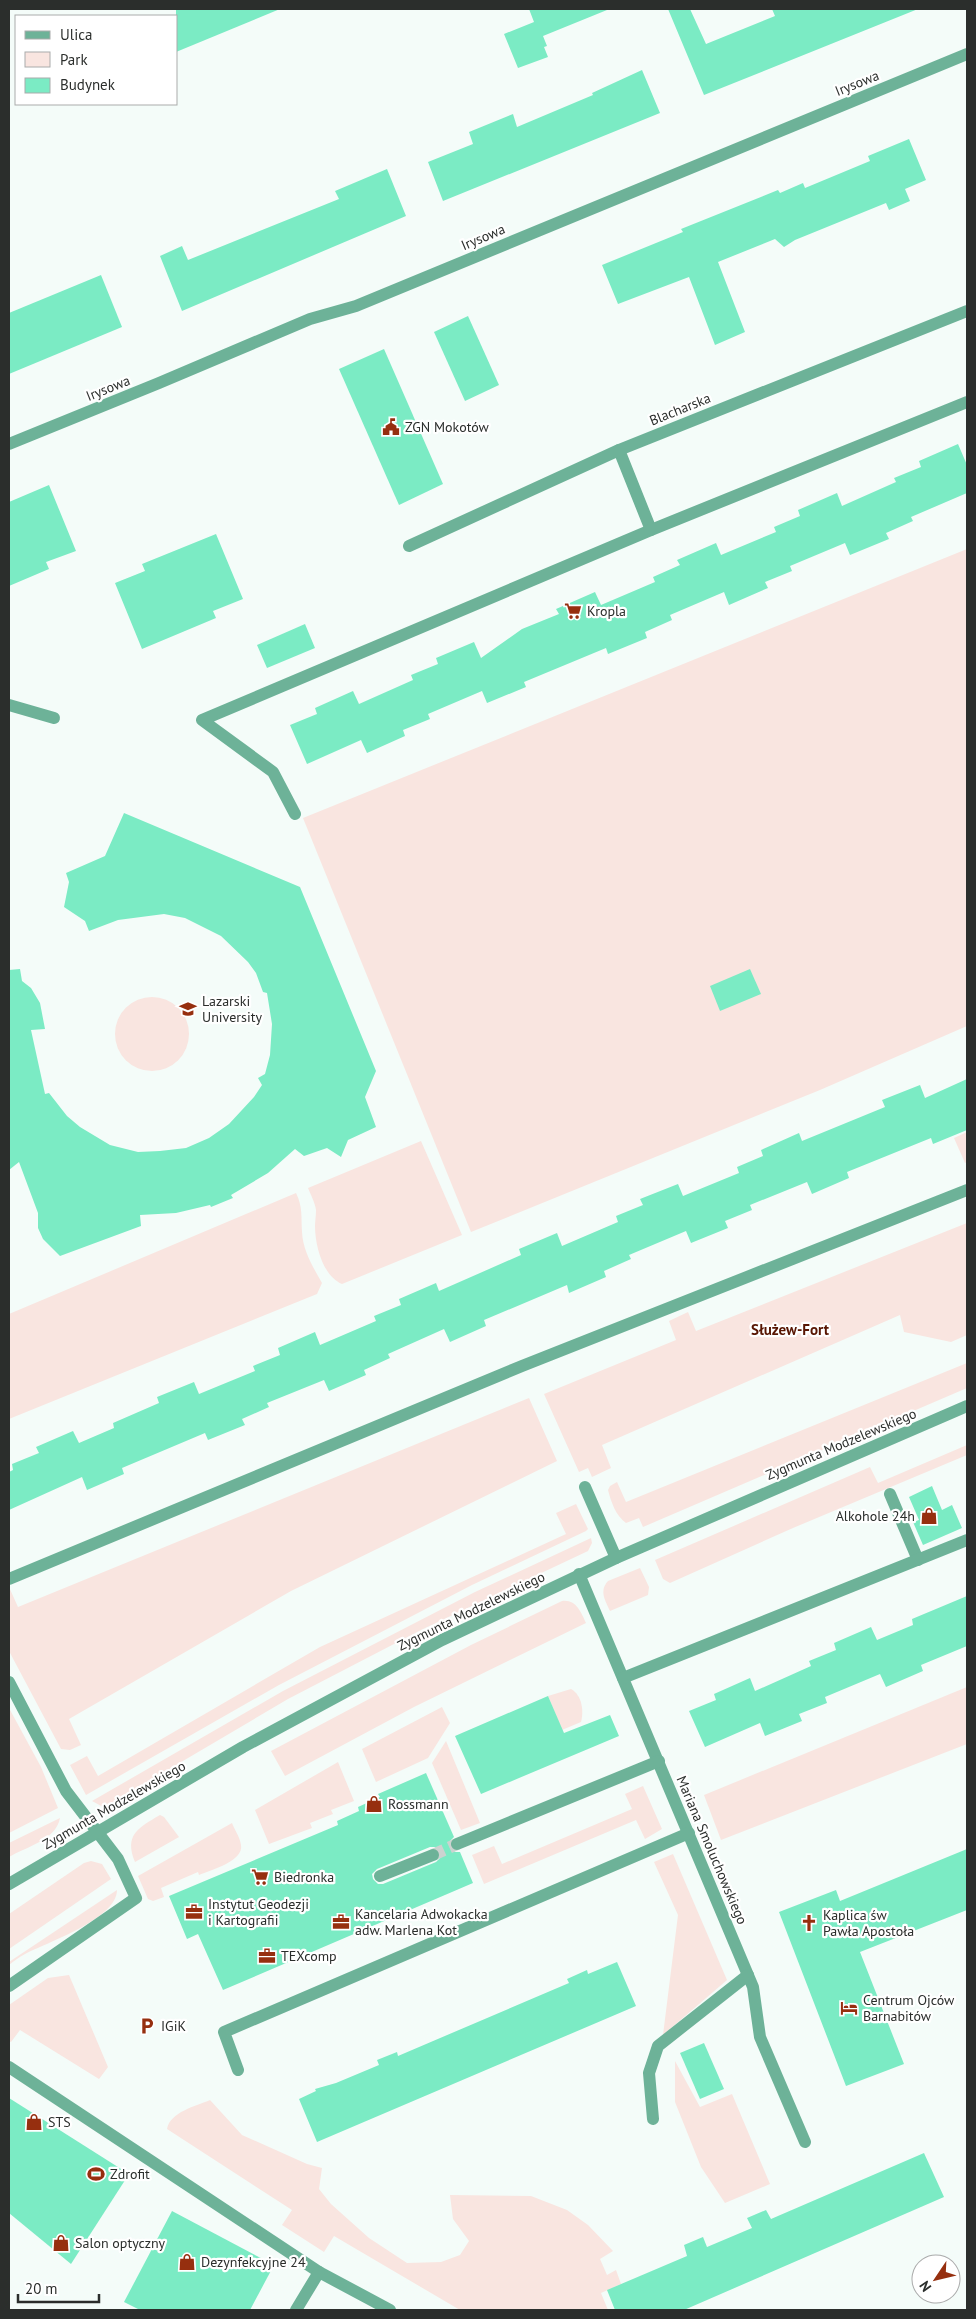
<svg xmlns="http://www.w3.org/2000/svg" width="976" height="2319" font-family="'PT Sans',sans-serif">
<style>
.green{fill:#f9e5e0}
.building{fill:#7bebc4;fill-rule:evenodd}
.lines{fill:none;stroke-linecap:round;stroke-linejoin:round}
.minor-tunnel{stroke:#ccd3d0;stroke-width:12;stroke-dasharray:12 6;stroke-linecap:butt}
.minor{stroke:#6db298;stroke-width:12}
.labels{text-anchor:middle;stroke-width:4.5;stroke-linejoin:round;paint-order:stroke}
.street-label{font-size:14px;fill:#2b2e2c;stroke:#fff}
.poi-label{font-size:14px;fill:#2b2e2c;stroke:#fff;text-anchor:start}
.neighbourhood-label{font-size:15px;font-weight:bold;fill:#581603;stroke:#fff}
</style>
<rect width="100%" height="100%" fill="#f4fcf9"/>
<!-- green -->
<g class="green">
<polygon points="967,549 967,1026 820,1090 471,1232 303,818"/>
<circle cx="152" cy="1034" r="37"/>
<polygon points="967,1132 967,1162 965,1163 954,1138"/>
<path d="M421,1141L462,1235L342,1284C323,1276 315,1246 315,1226C315,1221 316,1216 316,1210C315,1203 311,1195 308,1188Z"/>
<path d="M296,1193C303,1207 301,1217 302,1232C303,1251 313,1267 322,1283L317,1294L9,1419V1314Z"/>
<polygon points="967,1223 967,1335 951,1342 904,1332 900,1315 602,1445 611,1468 592,1477 588,1468 579,1472 544,1394 676,1340 669,1321 688,1312 696,1331"/>
<path d="M967,1363V1388L643,1527L639,1518L626,1523C616,1516 611,1502 608,1490L610,1486L617,1482L626,1502Z"/>
<polygon points="529,1398 557,1461 291,1591 69,1719 81,1745 70,1750 61,1749 9,1651 9,1587 18,1607"/>
<polygon points="967,1445 967,1455 793,1528 670,1583 663,1579 655,1560 870,1467 878,1483"/>
<polygon points="576,1504 588,1529 586,1531 472,1585 279,1685 86,1795 70,1765 87,1756 98,1776 320,1647 566,1534 556,1513"/>
<polygon points="591,1538 592,1543 588,1551 421,1630 288,1699 110,1804 103,1807 92,1801 283,1691 475,1592"/>
<path d="M640,1568L649,1587L648,1595L610,1611C605,1600 599,1591 608,1581Z"/>
<path d="M562,1601C576,1599 581,1612 586,1623L414,1707L285,1776L271,1751L471,1645Z"/>
<polygon points="967,1687 967,1744 721,1840 704,1795"/>
<path d="M571,1689C582,1695 584,1711 581,1722L562,1730L548,1696Z"/>
<polygon points="442,1707 450,1723 428,1758 376,1782 362,1749"/>
<polygon points="9,1708 41,1767 58,1808 9,1833"/>
<polygon points="446,1741 480,1823 461,1830 432,1763"/>
<polygon points="338,1762 354,1801 331,1810 333,1814 310,1823 312,1828 269,1844 255,1810"/>
<polygon points="643,1786 662,1829 645,1839 636,1820 484,1884 472,1855 494,1846 502,1864 632,1809 625,1794"/>
<path d="M160,1815L164,1817L179,1837L135,1862C124,1835 138,1828 160,1815Z"/>
<path d="M60,1818C56,1840 26,1847 9,1857V1843Z"/>
<path d="M232,1823C234,1829 240,1837 241,1845C244,1861 211,1870 199,1875L198,1872L161,1888L164,1897L153,1901L148,1899L138,1876Z"/>
<polygon points="673,1854 727,1980 663,2035 678,1915 654,1862"/>
<polygon points="91,1861 102,1864 111,1879 9,1949 9,1914 84,1863"/>
<path d="M117,1890C117,1919 46,1943 25,1954C19,1957 14,1961 9,1965V1962Z"/>
<polygon points="69,1975 108,2067 99,2079 20,2030 11,2042 9,2041 9,2005 48,1978"/>
<polygon points="675,2061 700,2107 732,2094 770,2184 725,2203 701,2167 675,2102"/>
<path d="M210,2100L242,2135L307,2164L322,2168L319,2189L331,2204L369,2238L407,2263L441,2262L460,2255L469,2241L453,2219L450,2195L531,2196L567,2210L588,2225L613,2251L600,2259L607,2275L616,2270L621,2284L601,2293L608,2310H460L334,2236L324,2252L282,2225L292,2210L167,2129C170,2112 196,2106 210,2100Z"/>
</g>
<!-- building -->
<g class="building">
<polygon points="176,9 280,9 176,52"/>
<polygon points="529,9 607,9 607,10 543,36 547,46 544,47 548,57 518,68 504,34 534,22"/>
<polygon points="668,9 690,9 706,44 775,16 772,9 918,9 704,95"/>
<polygon points="642,70 660,113 443,201 428,162 473,144 469,132 513,114 517,127 593,95 592,93"/>
<polygon points="909,139 926,180 905,189 910,201 889,210 886,203 795,240 784,247 775,239 718,262 745,332 715,345 689,277 618,304 602,265 683,232 681,229 778,190 780,193 803,183 805,188 870,161 868,156"/>
<polygon points="387,169 406,216 182,311 160,256 182,246 188,260 339,199 335,191"/>
<polygon points="101,275 122,327 9,374 9,313"/>
<polygon points="468,316 499,385 465,401 434,332"/>
<polygon points="384,349 443,484 399,505 339,369"/>
<polygon points="958,444 967,465 967,493 911,517 913,521 886,533 889,539 850,555 845,543 790,566 792,571 765,582 768,588 729,605 724,592 670,615 672,620 645,632 647,638 608,654 606,648 524,682 526,687 487,703 482,691 428,714 430,719 403,730 405,736 367,753 361,740 307,764 290,725 317,714 315,708 353,691 359,704 413,680 411,675 438,664 436,658 474,642 481,658 522,629 559,614 556,609 595,592 601,605 655,582 653,577 680,565 677,560 716,543 721,555 776,532 774,527 800,516 798,510 837,493 842,506 896,482 894,478 921,467 919,461"/>
<polygon points="49,485 76,551 46,562 49,569 9,586 9,502"/>
<polygon points="216,534 243,599 213,611 216,618 142,649 115,583 145,571 142,564"/>
<polygon points="305,624 315,648 267,668 257,645"/>
<polygon points="124,813 300,887 376,1071 365,1097 376,1127 348,1140 341,1157 327,1148 304,1156 295,1149 268,1173 231,1195 233,1198 211,1207 210,1205 176,1213 140,1215 141,1226 60,1256 43,1239 38,1228 38,1213 19,1162 9,1170 9,970 20,969 22,981 31,988 40,1003 45,1029 31,1030 45,1094 49,1093 67,1116 80,1127 110,1145 138,1152 160,1151 186,1148 209,1138 229,1124 254,1097 262,1085 258,1078 265,1074 270,1055 272,1024 267,993 263,992 256,973 248,962 221,936 185,918 164,914 118,920 89,931 85,921 64,907 69,882 66,873 105,856"/>
<polygon points="750,969 761,994 720,1011 710,986"/>
<polygon points="967,1079 967,1130 933,1144 931,1138 847,1172 849,1178 812,1194 807,1182 750,1205 752,1210 725,1221 728,1228 691,1243 686,1231 629,1255 631,1259 604,1271 606,1277 569,1293 567,1285 484,1320 486,1326 450,1342 444,1329 388,1354 390,1358 364,1370 366,1375 329,1391 324,1380 267,1403 269,1407 242,1419 245,1425 208,1440 205,1433 122,1468 124,1474 87,1490 82,1477 9,1510 9,1472 13,1470 12,1464 39,1453 36,1447 73,1431 79,1443 114,1428 113,1423 159,1403 157,1397 194,1382 199,1394 255,1371 253,1366 280,1355 278,1348 315,1332 320,1345 376,1321 374,1316 401,1305 399,1299 436,1283 439,1291 521,1255 519,1249 557,1233 562,1246 618,1222 616,1216 643,1205 640,1199 678,1184 683,1196 739,1173 737,1167 763,1156 761,1150 799,1133 802,1141 885,1107 882,1100 920,1085 925,1098"/>
<polygon points="932,1486 942,1510 952,1505 962,1528 923,1545 913,1522 919,1520 909,1497"/>
<polygon points="967,1596 967,1646 921,1665 923,1671 886,1687 880,1674 825,1697 827,1703 799,1714 802,1721 765,1736 760,1723 705,1747 689,1711 716,1700 714,1694 750,1678 755,1691 811,1666 809,1661 836,1650 834,1643 871,1627 877,1640 913,1625 912,1619"/>
<polygon points="548,1696 564,1733 610,1715 619,1736 481,1794 455,1736"/>
<path d="M426,1773L454,1837L449,1842L450,1848L455,1852H460L473,1883L223,1990L198,1934L187,1939L169,1896L338,1825L337,1821L359,1811L358,1807L380,1797L378,1794ZM430,1847H435L440,1852L441,1857L436,1862L383,1884H378L373,1879L372,1874L377,1869Z"/>
<polygon points="967,1849 967,1910 860,1952 904,2064 846,2086 779,1912 836,1890 840,1901"/>
<polygon points="617,1962 636,2006 317,2142 299,2099 316,2091 315,2089 336,2083 379,2065 377,2060 397,2052 398,2056 569,1983 567,1979 587,1970 588,1974"/>
<polygon points="704,2043 724,2089 700,2099 680,2053"/>
<polygon points="9,2098 129,2174 71,2264 9,2213"/>
<polygon points="924,2153 944,2197 684,2310 615,2310 607,2290 687,2256 684,2245 703,2237 707,2247 752,2228 747,2218 766,2210 771,2219"/>
<polygon points="172,2211 274,2265 250,2310 140,2310 124,2302"/>
</g>
<g class="lines">
<!-- minor-tunnel -->
<polyline class="minor-tunnel" points="433,1855 457,1844"/>
<!-- minor -->
<g class="minor">
<polyline points="9,444 159,383 310,319 356,306 967,54"/>
<polyline points="619,450 651,530"/>
<polyline points="409,546 619,450 967,311"/>
<polyline points="9,705 54,718"/>
<polyline points="295,814 273,772 202,720 651,530 967,402"/>
<polyline points="585,1487 616,1558"/>
<polyline points="890,1494 918,1560"/>
<polyline points="579,1574 753,1987 760,2037 805,2142"/>
<polyline points="9,1579 522,1366 967,1190"/>
<polyline points="623,1678 967,1540"/>
<polyline points="9,1682 66,1791 118,1859 136,1898 9,1986"/>
<polyline points="457,1844 659,1761"/>
<polyline points="380,1876 433,1855"/>
<polyline points="9,1884 243,1747 442,1640 616,1558 967,1406"/>
<polyline points="9,2067 319,2272 390,2310"/>
<polyline points="238,2070 224,2032 689,1833"/>
<polyline points="653,2119 649,2073 658,2046 748,1975"/>
<polyline points="296,2310 319,2272"/>
</g>
</g>
<!-- icons -->
<defs>
<g id="civic-bare" transform="scale(1.35)"><path d="M-.6-6.5H3V-4.5H.6V-3L4-1V1h2V6H-6V1h2V-1L-.6-3ZM-1.2 2.5V6h2.4V2.5Z" fill="#962f0f" stroke="#fff" stroke-width="2.5" paint-order="stroke"/></g>
<g id="supermarket-bare" transform="scale(1.35)"><path d="M-6-5.5h2.5l.6 2H6L4.5 2H-2.5L-4.4-4H-6ZM-1.5 3.2a1.3 1.3 0 1 0 .1 0ZM3 3.2a1.3 1.3 0 1 0 .1 0Z" fill="#962f0f" stroke="#fff" stroke-width="2.5" paint-order="stroke"/></g>
<g id="university-bare" transform="scale(1.35)"><path d="M0-5L7-2L0 1L-7-2ZM-4 1L0 2.5L4 1V4Q0 6-4 4Z" fill="#962f0f" stroke="#fff" stroke-width="2.5" paint-order="stroke"/></g>
<g id="shop-bare" transform="scale(1.35)"><path d="M-5-2.5h2.3a2.7 3.5 0 0 1 5.4 0H5L5.5 6h-11ZM-1.5-2.5h3a1.5 2.3 0 0 0-3 0Z" fill="#962f0f" stroke="#fff" stroke-width="2.5" paint-order="stroke"/></g>
<g id="office-bare" transform="scale(1.35)"><path d="M-6-3h4V-5.5h4V-3h4V5H-6ZM-1-4.5V-3h2v-1.5ZM-6 0V1H6V0Z" fill="#962f0f" stroke="#fff" stroke-width="2.5" paint-order="stroke"/></g>
<g id="church-bare" transform="scale(1.35)"><path d="M-1.2-6h2.4v3.5h3.3v2.4h-3.3V6h-2.4V-.1h-3.3v-2.4h3.3Z" fill="#962f0f" stroke="#fff" stroke-width="2.5" paint-order="stroke"/></g>
<g id="hotel-bare" transform="scale(1.35)"><path d="M-6-4.5h1.5V1H6V5H4.5V3h-9V5H-6ZM-4 0a1.8 1.8 0 1 1 3.6 0ZM.5 0V-2.5h3Q6-2.5 6 0Z" fill="#962f0f" stroke="#fff" stroke-width="2.5" paint-order="stroke"/></g>
<g id="parking-bare" transform="scale(1.35)"><path d="M-3.5-5.5H1a3.5 3.5 0 0 1 0 7H-1V5.5H-3.5ZM-1-3.4V-.6H.8a1.4 1.4 0 0 0 0-2.8Z" fill="#962f0f" stroke="#fff" stroke-width="2.5" paint-order="stroke"/></g>
<g id="stadium-bare" transform="scale(1.35)"><path d="M0-5a6.5 5 0 1 0 0 10a6.5 5 0 1 0 0-10ZM-3.5-1.8h7v3.6h-7Z" fill="#962f0f" stroke="#fff" stroke-width="2.5" paint-order="stroke"/></g>
</defs>
<g fill-rule="evenodd">
<use href="#civic-bare" x="391" y="427"/>
<use href="#supermarket-bare" x="573" y="611"/>
<use href="#university-bare" x="188" y="1009"/>
<use href="#shop-bare" x="929" y="1516"/>
<use href="#shop-bare" x="374" y="1804"/>
<use href="#supermarket-bare" x="260" y="1877"/>
<use href="#office-bare" x="194" y="1912"/>
<use href="#office-bare" x="341" y="1922"/>
<use href="#church-bare" x="809" y="1923"/>
<use href="#office-bare" x="267" y="1956"/>
<use href="#hotel-bare" x="849" y="2008"/>
<use href="#parking-bare" x="147" y="2026"/>
<use href="#shop-bare" x="34" y="2122"/>
<use href="#stadium-bare" x="96" y="2174"/>
<use href="#shop-bare" x="61" y="2243"/>
<use href="#shop-bare" x="187" y="2262"/>
</g>
<g class="labels">
<!-- street labels -->
<g class="street-label">
<text transform="translate(857 83) rotate(-22)" y="5">Irysowa</text>
<text transform="translate(483 237) rotate(-23)" y="5">Irysowa</text>
<text transform="translate(108 388) rotate(-22)" y="5">Irysowa</text>
<text transform="translate(680 409) rotate(-22)" y="5">Blacharska</text>
<text transform="translate(841 1444) rotate(-23)" y="5">Zygmunta Modzelewskiego</text>
<text transform="translate(471 1611) rotate(-26)" y="5">Zygmunta Modzelewskiego</text>
<text transform="translate(114 1805) rotate(-30)" y="5">Zygmunta Modzelewskiego</text>
<text transform="translate(712 1850) rotate(67)" y="5">Mariana Smoluchowskiego</text>
</g>
<!-- poi labels -->
<g class="poi-label">
<text x="405" y="432">ZGN Mokotów</text>
<text x="587" y="616">Kropla</text>
<text x="202" y="1006">Lazarski<tspan x="202" dy="16">University</tspan></text>
<text x="915" y="1521" text-anchor="end">Alkohole 24h</text>
<text x="388" y="1809">Rossmann</text>
<text x="274" y="1882">Biedronka</text>
<text x="208" y="1909">Instytut Geodezji<tspan x="208" dy="16">i Kartografii</tspan></text>
<text x="355" y="1919">Kancelaria Adwokacka<tspan x="355" dy="16">adw. Marlena Kot</tspan></text>
<text x="823" y="1920">Kaplica św<tspan x="823" dy="16">Pawła Apostoła</tspan></text>
<text x="281" y="1961">TEXcomp</text>
<text x="863" y="2005">Centrum Ojców<tspan x="863" dy="16">Barnabitów</tspan></text>
<text x="161" y="2031">IGiK</text>
<text x="48" y="2127">STS</text>
<text x="110" y="2179">Zdrofit</text>
<text x="75" y="2248">Salon optyczny</text>
<text x="201" y="2267">Dezynfekcyjne 24</text>
</g>
<!-- neighbourhood labels -->
<g class="neighbourhood-label">
<text x="790" y="1335">Służew-Fort</text>
</g>
</g>
<!-- border -->
<rect width="976" height="2319" fill="none" stroke="#2b2e2c" stroke-width="20"/>
<!-- legend -->
<rect x="15" y="15" width="162" height="90" fill="#ffffff" stroke="#aaabab"/>
<rect x="25" y="31" width="25" height="8" fill="#6db298" stroke="#aaabab"/>
<text x="60" y="40" font-size="15" fill="#2b2e2c">Ulica</text>
<rect x="25" y="52" width="25" height="15" fill="#f9e5e0" stroke="#aaabab"/>
<text x="60" y="65" font-size="15" fill="#2b2e2c">Park</text>
<rect x="25" y="78" width="25" height="15" fill="#7bebc4" stroke="#aaabab"/>
<text x="60" y="90" font-size="15" fill="#2b2e2c">Budynek</text>
<!-- north arrow -->
<g transform="translate(936 2279) rotate(235)"><circle r="24" fill="#ffffff" stroke="#aaabab"/>
<path d="M0-4L9 19L0 12L-9 19Z" fill="#962f0f"/>
<text y="-8" font-size="14" font-weight="bold" text-anchor="middle" fill="#2b2e2c">N</text>
</g>
<!-- scale -->
<path d="M18 2294v8h81v-8" fill="none" stroke="#2b2e2c" stroke-width="2.5"/>
<text x="25" y="2294" font-size="15" fill="#2b2e2c" stroke="#ffffff" stroke-width="4" paint-order="stroke">20 m</text>
</svg>
